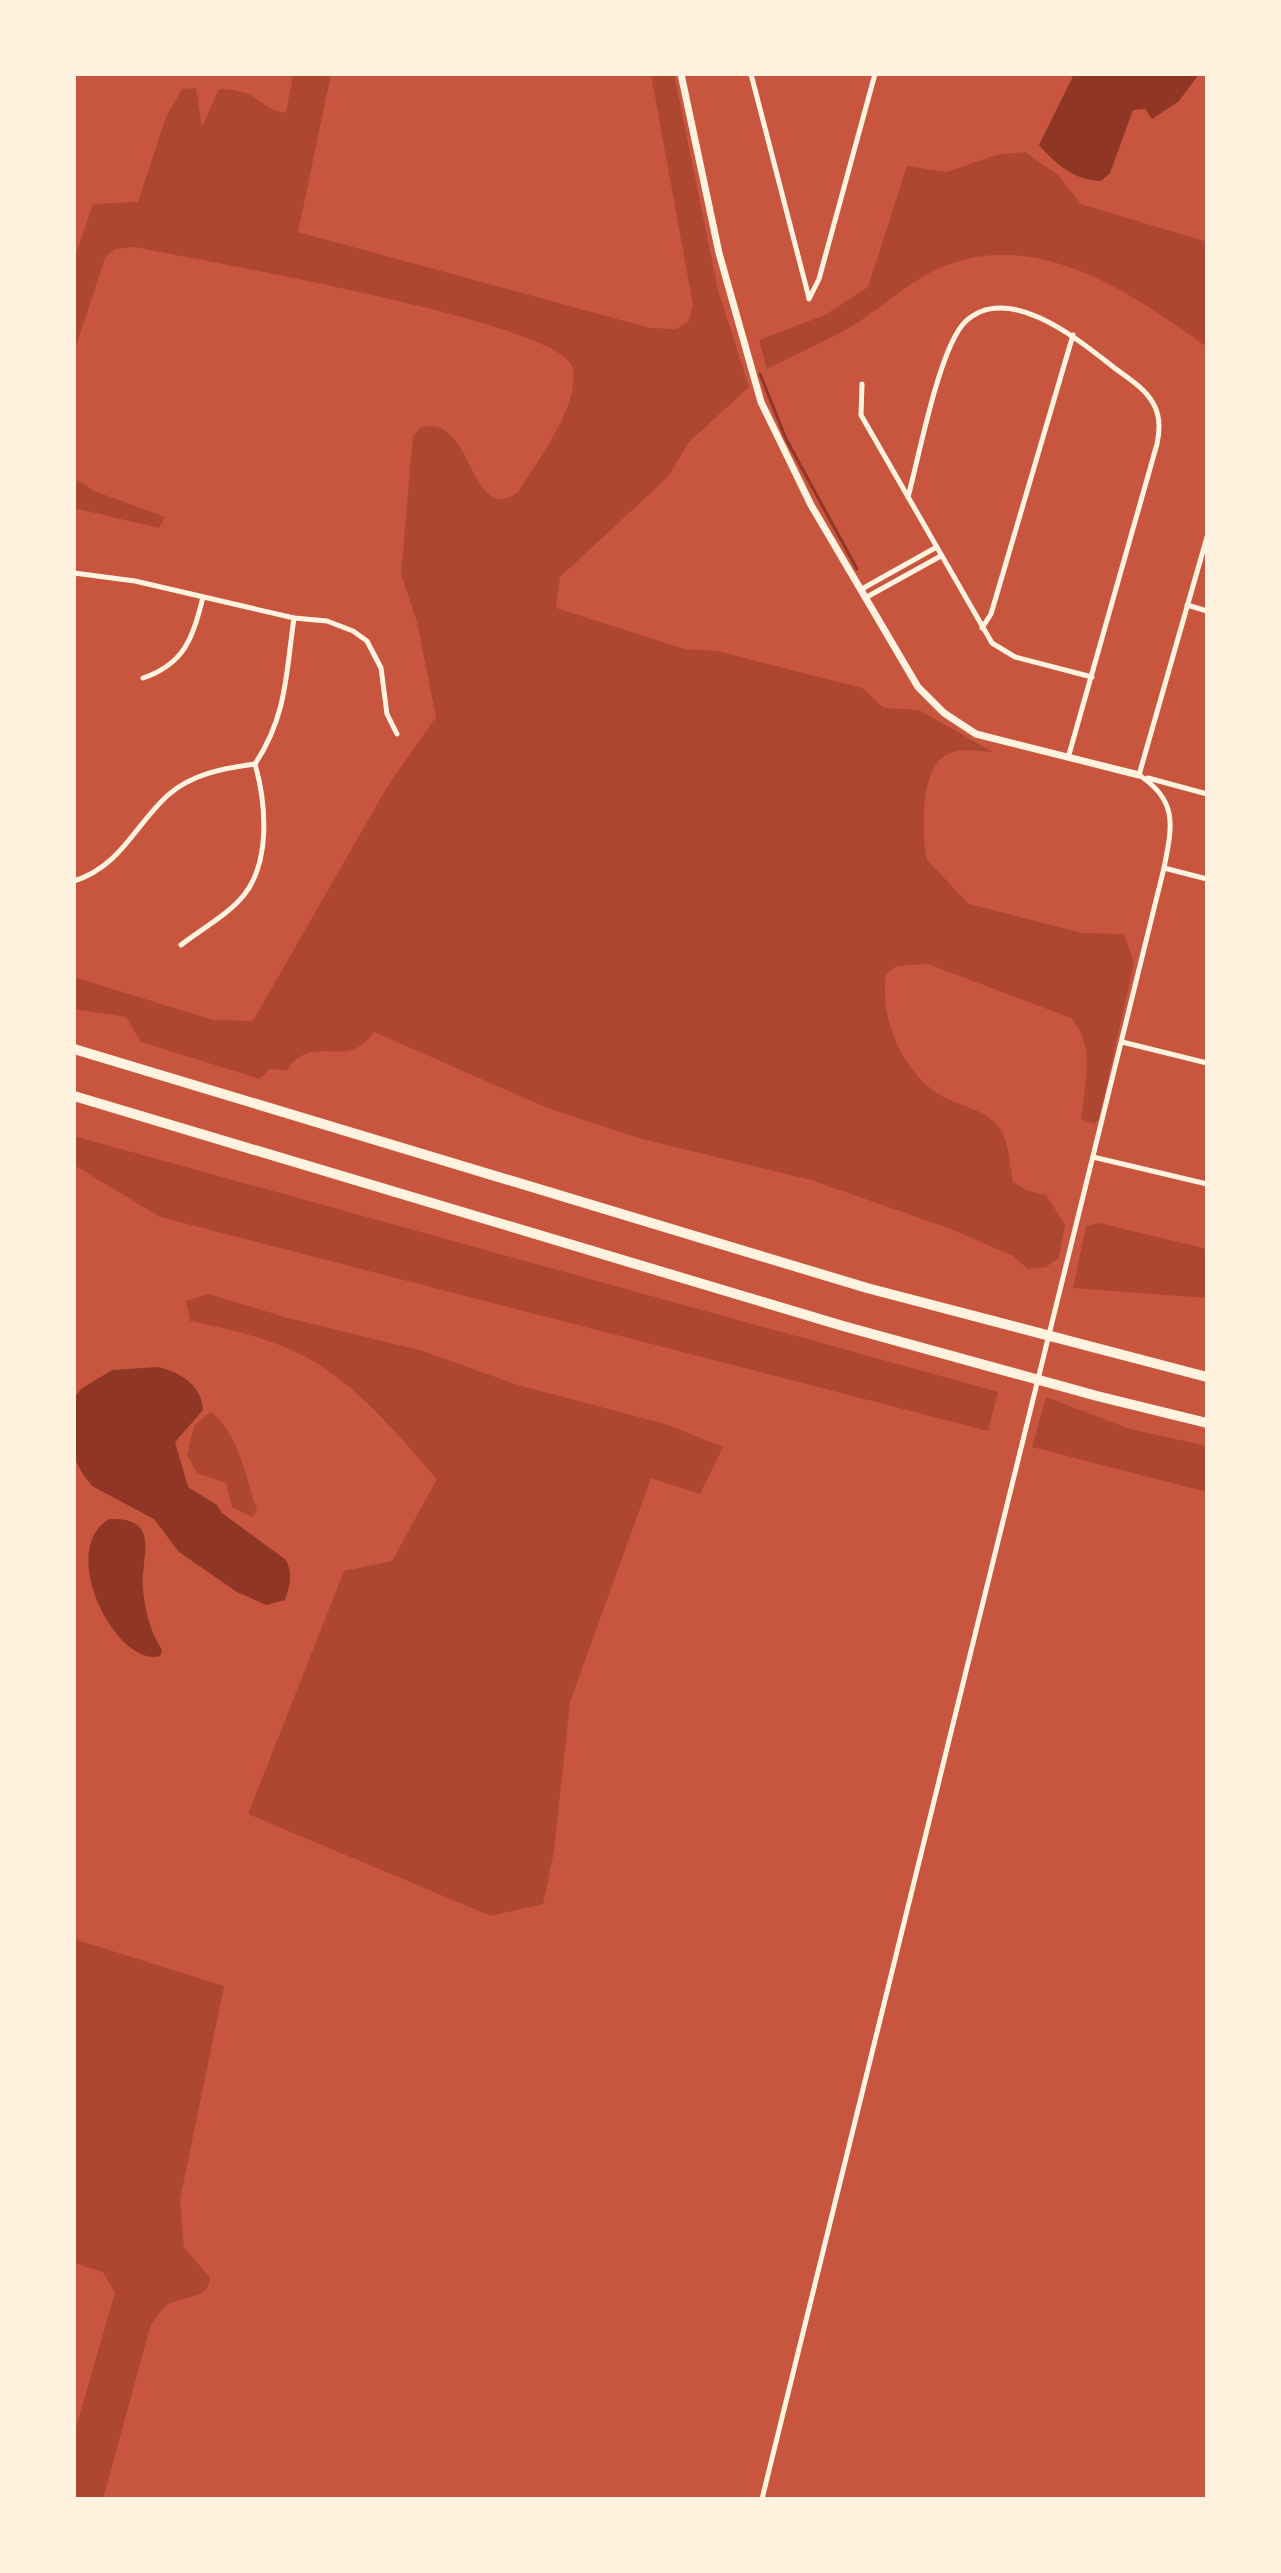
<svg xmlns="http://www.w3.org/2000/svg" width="1281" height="2573" font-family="'PT Sans Narrow',sans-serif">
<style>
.green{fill:#ae4732}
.water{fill:#8f3625}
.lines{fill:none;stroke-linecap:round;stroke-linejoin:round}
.stream{stroke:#8f3625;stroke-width:3}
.minor{stroke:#fff3e0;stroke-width:5}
.tertiary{stroke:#fff3e0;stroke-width:7}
.motorway{stroke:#fff3e0;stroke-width:10}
</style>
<rect width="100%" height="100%" fill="#c8553d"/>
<!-- green -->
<g class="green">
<path d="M293,74H331L298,232L650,328L676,329L689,321L693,305L651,74H674L718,290L749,387L688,443L669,476L560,577L556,608L685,649L717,651L862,688L884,708L919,710L993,752C976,751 958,747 943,757C920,774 922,835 927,860L969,904L1082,933L1124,934L1134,963L1099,1119L1094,1124L1081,1119C1085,1085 1096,1046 1071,1018L928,964L897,966L886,974C879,1018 903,1074 942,1096C957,1105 985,1110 996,1124C1010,1139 1009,1163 1013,1182L1028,1191L1046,1195L1065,1225L1059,1258L1046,1267L1028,1269L1013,1256L951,1229L811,1180L642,1139L550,1109L374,1032C346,1073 314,1030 287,1070L270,1069L260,1079L141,1042L126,1017L74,1009V977L213,1020L253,1021L387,787L436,717L417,622L401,574L413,436L420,428C474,411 469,528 518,492C536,464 584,399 572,366C555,321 197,260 135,247L115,249L105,258L74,352V259L93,204L138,202L166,117L182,89L196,88L202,127L219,89C260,89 256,108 286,113Z"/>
<path d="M1025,152L1058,175L1081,204L1207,242V347C1129,291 1033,224 935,270C905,285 882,307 854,325C827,341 796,354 767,369L759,340L825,315L868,287L907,166L947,172L996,155Z"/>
<polygon points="74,478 94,491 165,517 159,528 74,508"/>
<polygon points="74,1136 998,1392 988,1431 160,1217 74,1165"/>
<polygon points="1099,1223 1207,1249 1207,1298 1073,1288 1086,1226"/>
<path d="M209,1294L288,1318L423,1351L518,1385L665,1424L723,1447L700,1494L651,1478L570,1702L554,1851L543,1904L491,1916L248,1814L344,1571L392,1561L437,1479C402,1439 364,1393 318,1364C279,1340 234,1330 190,1321L186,1301Z"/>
<polygon points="1046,1397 1130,1429 1207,1446 1207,1492 1032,1447"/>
<path d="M211,1411C239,1436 246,1476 257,1511L252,1517L232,1507L226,1483L197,1473L187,1455L194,1426Z"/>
<path d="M74,1939L224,1986L180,2200L184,2248L210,2277C210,2299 184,2296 169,2304C162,2308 156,2318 151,2324L103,2499H74V2434L115,2293L103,2272L74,2263Z"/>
</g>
<!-- water -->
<g class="water">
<path d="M1074,74H1199L1179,101L1152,119L1145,109L1133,110L1110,173L1101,181C1074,180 1057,165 1039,145Z"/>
<path d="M158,1367C180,1372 202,1385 203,1410L175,1442L188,1487L217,1505L222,1513L286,1560C293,1574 290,1586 285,1600L266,1605L237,1592L179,1552L154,1519L92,1486L82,1473L74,1457V1398L81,1389L112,1370Z"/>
<path d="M109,1519C163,1517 140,1557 143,1589C145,1611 150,1632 162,1650L160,1656C117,1668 56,1551 109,1519Z"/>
</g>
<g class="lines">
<!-- stream -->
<polyline class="stream" points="760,374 786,439 857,569"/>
<!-- minor -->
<g class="minor">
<polyline points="751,74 809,298"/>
<polyline points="809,299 819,279 875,74"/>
<polyline points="862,384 861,415 992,643 1015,657 1092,677"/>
<path d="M908,497C919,457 939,348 965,322C1007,281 1079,340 1112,366C1126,377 1144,387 1153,403C1161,416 1160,430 1157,444L1068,758"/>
<polyline points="74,573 135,581 294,618 327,621 353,631 367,641 381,668 387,714 397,734"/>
<polyline points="860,590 935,548"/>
<polyline points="865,598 939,557"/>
<polyline points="1187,605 1207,611"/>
<polyline points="982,628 991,614 1073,335"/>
<path d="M143,678C185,664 193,637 203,597"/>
<polyline points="1139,775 1207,537"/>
<polyline points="1148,778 1207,794"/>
<polyline points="1164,868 1207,879"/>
<path d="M74,881C121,866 134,826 168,795C192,774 224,768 255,764"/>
<path d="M181,945C201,929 228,915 244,895C271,861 266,803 255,764C287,716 286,673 294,618"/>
<polyline points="1122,1042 1207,1063"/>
<polyline points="1093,1157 1207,1184"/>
<path d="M762,2499L1164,868C1172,827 1179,801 1139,775"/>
</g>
<!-- tertiary -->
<polyline class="tertiary" points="681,74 719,253 761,402 811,505 918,687 944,713 976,734 1139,775"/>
<!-- motorway -->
<g class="motorway">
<polyline points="74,1049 867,1288 1207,1377"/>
<polyline points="74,1096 843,1326 1097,1396 1207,1423"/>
</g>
</g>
<!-- border -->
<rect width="1281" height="2573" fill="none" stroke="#fff3e0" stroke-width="152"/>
</svg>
